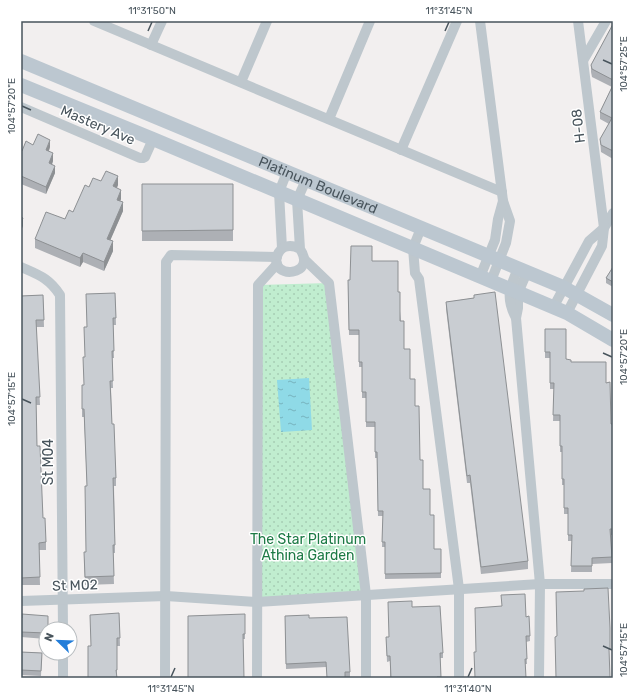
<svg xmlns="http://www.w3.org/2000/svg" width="634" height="699" font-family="Rubik,sans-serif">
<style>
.grass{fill:url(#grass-dots)}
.water{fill:url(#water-ripples)}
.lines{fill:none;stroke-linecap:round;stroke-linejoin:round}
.street{stroke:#bec7cd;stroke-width:10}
.secondary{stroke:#bcc7d0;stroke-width:14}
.wall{fill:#adb0b5}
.shaded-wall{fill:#8d9093}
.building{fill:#c9cdd2;stroke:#8d9093}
.ticks{fill:none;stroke:#48545c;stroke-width:1.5}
.labels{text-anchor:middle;stroke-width:3;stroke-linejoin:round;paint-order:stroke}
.street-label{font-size:14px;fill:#48545c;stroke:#fff}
.park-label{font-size:14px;fill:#1c7a45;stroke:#fff}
.neatline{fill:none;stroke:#48545c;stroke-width:1.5}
.ticks-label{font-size:10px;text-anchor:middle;fill:#48545c}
</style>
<defs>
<pattern id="grass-dots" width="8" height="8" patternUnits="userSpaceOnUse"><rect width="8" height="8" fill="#c0edcf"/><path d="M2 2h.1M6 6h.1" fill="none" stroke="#a6cdb4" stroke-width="1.8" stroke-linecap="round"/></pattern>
<pattern id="water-ripples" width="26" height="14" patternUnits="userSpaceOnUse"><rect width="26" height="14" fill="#8fdae7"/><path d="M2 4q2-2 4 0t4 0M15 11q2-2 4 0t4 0" fill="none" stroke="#77b3be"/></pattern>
</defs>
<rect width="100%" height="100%" fill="#f2efef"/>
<!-- grass -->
<polygon class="grass" points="329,283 366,595 257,602 258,285"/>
<!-- water -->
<polygon class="water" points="309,378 312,430 281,432 277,380"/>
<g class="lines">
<!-- street -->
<g class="street">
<polyline points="94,21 502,192"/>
<polyline points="480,21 503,201 510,221 506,243 491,281"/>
<polyline points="151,45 162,21"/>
<polyline points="584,59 606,21"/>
<polyline points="241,82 267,21"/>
<polyline points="21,107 140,158 143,158 145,157 153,139"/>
<polyline points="329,119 370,21"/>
<polyline points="401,150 457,21"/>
<polyline points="421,228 413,248 415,273 419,279 459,589 459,678"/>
<polyline points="282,248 279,192 287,172"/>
<path d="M300,249C291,244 281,245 277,256C270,280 318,276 300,249L297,200L306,180"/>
<polyline points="304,259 329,283 366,595 366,678"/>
<path d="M21,267C39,275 49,278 60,295L63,629"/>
<polyline points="527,272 518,293 518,308 516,318 540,584 539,678"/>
<polyline points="480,277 495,240 498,219 503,201"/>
<polyline points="553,308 589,241 604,228 613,213"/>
<polyline points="567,313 602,246 604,228 578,21"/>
<path d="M516,318C505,297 510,288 518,268"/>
<polyline points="21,601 166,596 257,602 540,584 613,584"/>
<polyline points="63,653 63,678"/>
<polyline points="165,678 166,262 171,255 277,257"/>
<polyline points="257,678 258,285 277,264"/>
</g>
<!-- secondary -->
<g class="secondary">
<path id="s1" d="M21,61L563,287L613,315"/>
<polyline points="21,85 153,139 567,313 613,340"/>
</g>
</g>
<!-- wall -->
<g class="wall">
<polygon points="613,24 613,159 601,152 600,139 609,124 600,119 600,112 612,87 592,77 591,72 591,65"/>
<polygon points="33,145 50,147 49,151 53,161 52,165 55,173 46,194 21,184 21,151 22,151"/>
<polygon points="101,181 118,185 117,188 121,199 120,201 123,211 110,240 113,251 104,271 83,262 80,267 35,248 35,239 65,219 73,212 89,187"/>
<rect x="142" y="184" width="91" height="57"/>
<polygon points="372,261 398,292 404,349 415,406 423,489 430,515 434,549 441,549 441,578 385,579 385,547 382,547 383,516 378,516 377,458 375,458 375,427 366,427 366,398 362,398 362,367 359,367 359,335 349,335 348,280 350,280"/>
<polygon points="613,267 613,287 606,283 606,278"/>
<polygon points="115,293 116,325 113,325 114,358 112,358 113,388 111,388 112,424 116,478 116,486 114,486 115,545 115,553 113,553 114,584 85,585 84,560 86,552 87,486 84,417 82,417 82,393 84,385 87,327"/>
<polygon points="43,295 44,327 36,327 40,405 36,405 37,446 43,518 46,542 46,550 39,550 40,585 21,585 21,296"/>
<polygon points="474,295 528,561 528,569 481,574 470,483 467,483 446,309 446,302 474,298"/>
<polygon points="545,329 566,359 606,383 611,424 613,508 613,535 610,535 612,563 592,564 592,572 571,572 572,541 568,541 568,514 564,514 564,485 562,485 562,452 560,452 560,421 553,421 554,389 550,389 550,358 545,358"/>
<polygon points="412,607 443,653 443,658 440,658 441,678 390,678 390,661 387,662 386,637 389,637"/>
<polygon points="119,613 120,646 117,646 117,678 91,646"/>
<polygon points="245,614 245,639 243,639 188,678"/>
<polygon points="285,616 309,618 350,672 350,677 345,677 326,667 286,669"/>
<polygon points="529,616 530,641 526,642 527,664 525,664 476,652 526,617"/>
<polygon points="21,618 46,629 46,639 21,637"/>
<polygon points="21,652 42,653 41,676 21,675"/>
</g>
<!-- shaded-wall -->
<g class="shaded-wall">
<polygon points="50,140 50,147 46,158 46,150"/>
<polygon points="53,153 53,161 49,171 49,163"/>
<polygon points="55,166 55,173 46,194 46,187"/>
<polygon points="118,176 118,185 113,195 113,186"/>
<polygon points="121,190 121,199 117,209 117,200"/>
<polygon points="123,202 123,211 107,248 107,239"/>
<polygon points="23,218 23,226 21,231 21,223"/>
<polygon points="113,241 113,251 104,271 104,262"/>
<polygon points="83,253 83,262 80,267 80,258"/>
</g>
<!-- building -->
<g class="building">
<polygon points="613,24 613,80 592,69 591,65"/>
<polygon points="613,85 613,151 601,145 600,139 612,118 600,112"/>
<polygon points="38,134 50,140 46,150 53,153 49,163 55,166 46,187 21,176 21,151 22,151 26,141 33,145"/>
<polygon points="106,171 118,176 113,186 121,190 117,200 123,202 107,239 113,241 104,262 83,253 80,258 35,239 46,212 65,219 69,210 73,212 85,185 89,187 93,178 101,181"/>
<polygon points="142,184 233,184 233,230 142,231"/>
<polygon points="21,217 23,218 21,223"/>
<polygon points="351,246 372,246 372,261 398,261 398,292 400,292 400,321 404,321 404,349 410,349 410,379 415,379 415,406 419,406 420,460 423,460 423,489 430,489 430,515 434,515 434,549 441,549 441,573 385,574 385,542 382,542 383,511 378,511 377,452 375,452 375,422 366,422 366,392 362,392 362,362 359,362 359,330 349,330 348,280 350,280"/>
<polygon points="613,267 613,282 606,278"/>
<polygon points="495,292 528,561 481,567 470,475 467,476 446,302 474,298 474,295"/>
<polygon points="115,293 116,318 113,318 114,351 112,351 113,381 110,381 112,424 114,424 116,478 113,478 115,545 113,545 114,576 85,577 84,552 86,552 85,486 87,486 84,409 82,409 82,385 84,385 83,357 85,357 84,327 87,327 86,294"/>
<polygon points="43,295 44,320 36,320 40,397 36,397 37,446 40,446 43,518 45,518 46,542 39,543 40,577 21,578 21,296"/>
<polygon points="545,329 566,329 566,359 571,360 571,362 606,362 606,383 610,382 611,424 613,424 613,529 610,529 612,557 592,558 592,566 571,566 572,535 568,535 568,508 564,508 564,479 562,479 562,446 560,446 560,415 553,415 554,383 550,383 550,352 545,352"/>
<polygon points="608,588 610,628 610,649 609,649 610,678 556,678 555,637 557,636 556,592 584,591 584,589"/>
<polygon points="525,594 526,617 529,616 530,636 526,636 527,659 525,659 526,678 475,678 474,652 476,652 475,608 502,606 501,595"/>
<polygon points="412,601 412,607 440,606 443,653 440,653 441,677 437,677 437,678 391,678 390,656 387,656 386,637 389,637 388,602"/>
<polygon points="119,613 120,638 117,638 117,670 116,670 117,678 88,678 88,646 91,646 90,615"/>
<polygon points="22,614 48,616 48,629 46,629 46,633 21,632 21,618 22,618"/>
<polygon points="245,614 245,634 243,634 244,678 188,678 188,616"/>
<polygon points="309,615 309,618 347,617 350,672 345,672 345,678 327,678 326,662 286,664 285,616"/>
<polygon points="21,652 42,653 41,671 21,670"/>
</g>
<!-- ticks -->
<path class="ticks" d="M148,31L152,22M445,31L449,22M603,60L612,64M22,106L31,110M603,353L612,357M22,399L31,403M603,646L612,650M171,677L175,668M468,677L472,668"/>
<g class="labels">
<!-- street labels -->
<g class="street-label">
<text transform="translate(98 125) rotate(23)" y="5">Mastery Ave</text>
<text transform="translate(578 126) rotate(-97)" y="5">H-08</text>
<text dy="5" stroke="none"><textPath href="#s1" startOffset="322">Platinum Boulevard</textPath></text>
<text transform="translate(48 462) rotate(-90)" y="5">St M04</text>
<text transform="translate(75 585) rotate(-2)" y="5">St M02</text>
</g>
<!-- park labels -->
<g class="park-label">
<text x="308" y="544">The Star Platinum<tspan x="308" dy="16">Athina Garden</tspan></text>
</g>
</g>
<!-- border -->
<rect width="634" height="699" fill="none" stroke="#ffffff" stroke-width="44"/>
<!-- north arrow -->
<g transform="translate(58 641) rotate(293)"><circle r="19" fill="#ffffff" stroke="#b6bbbe"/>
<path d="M0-3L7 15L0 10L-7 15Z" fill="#227dd9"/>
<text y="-6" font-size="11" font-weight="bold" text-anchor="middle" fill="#48545c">N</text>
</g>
<rect x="22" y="22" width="590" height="655" class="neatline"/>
<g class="ticks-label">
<text x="152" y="14">11°31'50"N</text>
<text x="449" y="14">11°31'45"N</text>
<text transform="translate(623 64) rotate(-90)" y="4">104°57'25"E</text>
<text transform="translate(11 106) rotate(-90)" y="4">104°57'20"E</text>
<text transform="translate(623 357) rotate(-90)" y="4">104°57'20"E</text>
<text transform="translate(11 399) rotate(-90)" y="4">104°57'15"E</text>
<text transform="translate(623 650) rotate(-90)" y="4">104°57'15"E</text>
<text x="171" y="692">11°31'45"N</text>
<text x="468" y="692">11°31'40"N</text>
</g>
</svg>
